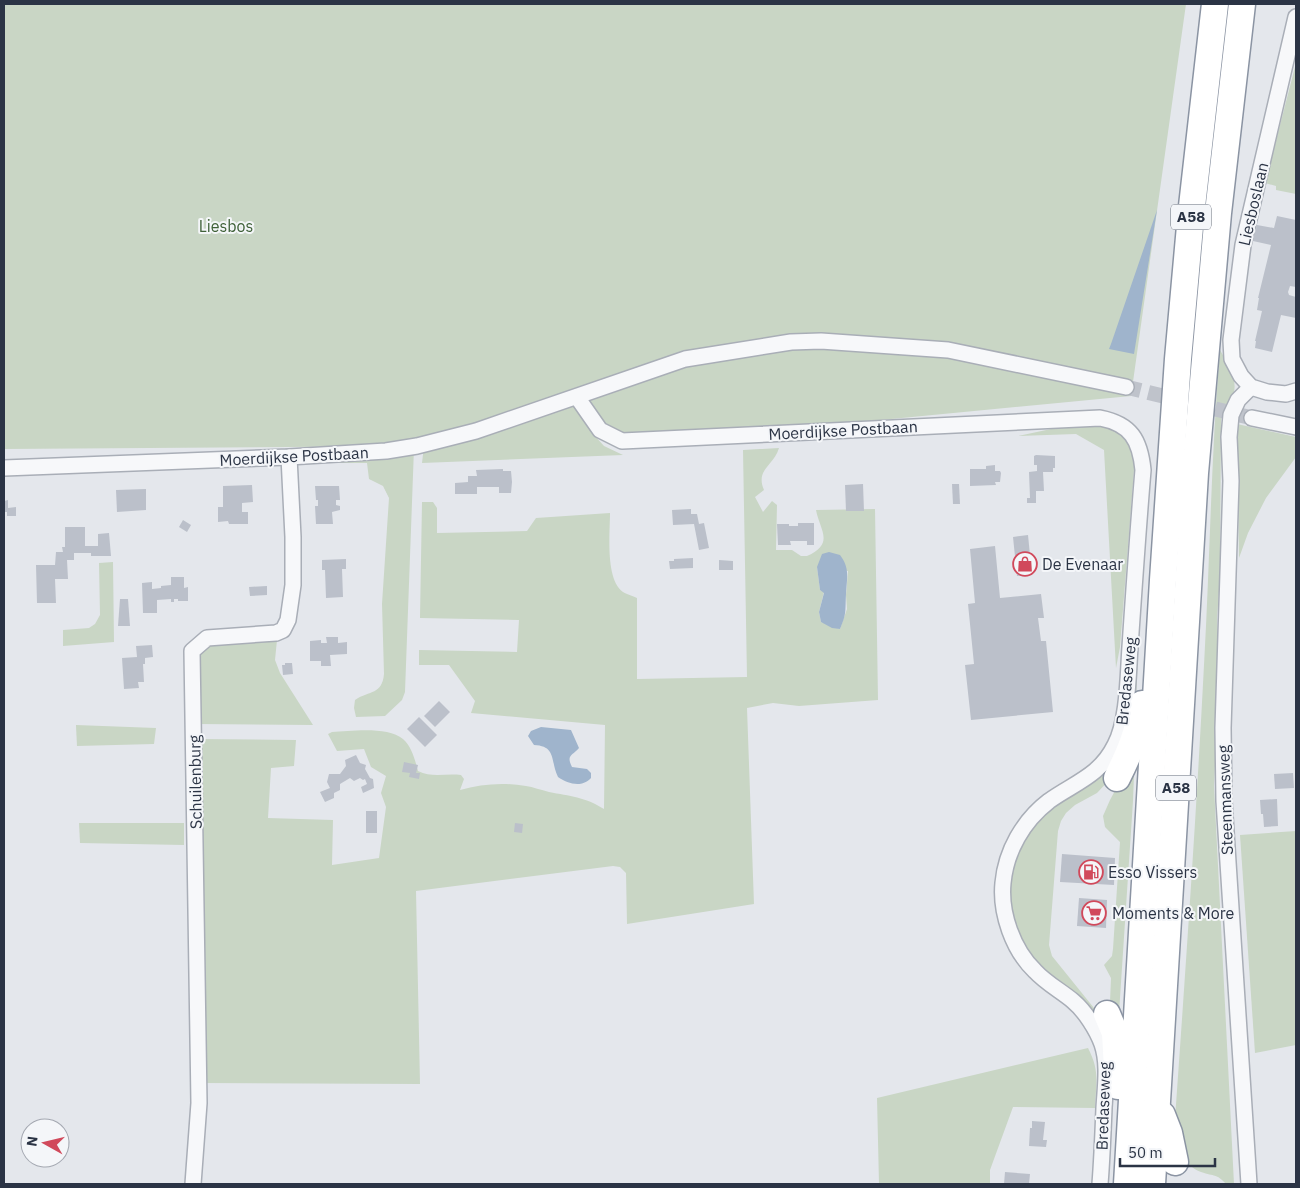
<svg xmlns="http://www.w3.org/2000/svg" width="1300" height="1188" font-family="'IBM Plex Sans',sans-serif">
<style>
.green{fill:#c9d6c5;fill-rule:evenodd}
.water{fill:#9fb4cc}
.building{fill:#bbc0ca}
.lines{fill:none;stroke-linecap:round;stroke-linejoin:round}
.street-tunnel{stroke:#bfc3cb;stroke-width:15;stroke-dasharray:15 8;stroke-linecap:butt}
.street-casing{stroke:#a9aeb7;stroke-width:18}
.highway-casing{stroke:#8b94a3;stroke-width:29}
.street{stroke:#f7f8fa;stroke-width:15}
.highway{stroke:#fff;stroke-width:26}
.labels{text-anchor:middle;stroke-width:4;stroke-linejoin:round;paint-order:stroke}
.shield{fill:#f4f6f9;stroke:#676e7b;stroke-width:1}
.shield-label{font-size:15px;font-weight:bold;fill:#2b3445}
.street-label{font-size:16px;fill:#2b3445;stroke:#f4f6f9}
.park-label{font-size:16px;fill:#3f6138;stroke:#f4f6f9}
.poi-label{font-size:16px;fill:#2b3445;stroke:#f4f6f9;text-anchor:start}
</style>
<rect width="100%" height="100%" fill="#e4e7ec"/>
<!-- green -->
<g class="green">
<polygon points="4,4 1186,4 1131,396 850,423 594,435 604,446 623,455 422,463 424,446 4,449"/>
<polygon points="1296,63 1296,194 1276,190 1276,186 1265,183"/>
<path d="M1220,350C1228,364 1241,383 1231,399C1226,406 1223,411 1221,420L1220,578L1217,618L1219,686L1214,786L1234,1184H1226C1216,1173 1215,1177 1201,1172C1184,1166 1180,1149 1174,1133C1185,977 1196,821 1204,665C1210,560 1211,455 1220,350Z"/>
<polygon points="1084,422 1099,422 1125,433 1135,458 1120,647 1116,668 1104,450 1076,434 1018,436"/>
<polygon points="1237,424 1296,437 1296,457 1266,498 1248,533 1239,558"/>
<path d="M414,448L405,692L402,700L385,716L356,717L354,708L355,700C370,690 382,695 384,674L382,604L389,498L383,486L369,479L367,463H292Z"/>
<path d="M779,448C774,466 755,469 764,490L755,497L763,512L772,501L777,505L776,550H792L801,556H807C835,543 820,531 816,510L875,509L878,700L799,706L773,703L747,708L754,904L627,924L626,873L620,867L613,866L416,891L420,1084L201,1083L198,739L296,740L294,766L271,768L268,818L333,820L332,865L379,858L386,807L381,793L386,776L371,767L364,749L337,751L328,734L332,732C351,731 388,726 403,739C412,747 415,760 418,771C432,778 446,773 461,775L464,779L460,790C481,784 503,782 526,786C533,787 541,790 549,792C570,796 585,797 604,809L605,725L471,713L475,701L449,665H419V650L517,652L519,620L420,618L422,502H433L437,508V533L527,531L536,518L610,513C610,533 605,579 623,592C626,594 633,596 637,598V679L747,677L743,450ZM817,567L848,571L846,595L847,609L840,629L821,622L819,612L824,592L820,590Z"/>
<polygon points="113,562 114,642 63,646 63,630 89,628 95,624 100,615 99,563"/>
<polygon points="1140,581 1136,711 1112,777 1097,793 1075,805 1066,813 1061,821 1058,831 1049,945 1052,956 1098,1013 1102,1024 1039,969 1014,931 1007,876 1030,823 1115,752"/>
<polygon points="277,640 275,660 280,673 313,725 197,724 197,657 201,644"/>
<polygon points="76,726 76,725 156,728 154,744 77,746"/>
<polygon points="1135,750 1133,801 1118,1028 1110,1002 1111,978 1104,965 1112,956 1113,949 1120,842 1105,827 1103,816 1110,800 1124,774"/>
<polygon points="79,823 184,823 184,845 80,843"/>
<polygon points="1296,831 1296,1045 1255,1053 1240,835"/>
<path d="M1088,1048C1100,1071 1096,1083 1095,1108L1013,1107L990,1170V1184H879L877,1098Z"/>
</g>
<!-- water -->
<g class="water">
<polygon points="1157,210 1134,354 1109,349 1111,344"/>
<path d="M829,552L840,555C850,568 847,578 846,594C845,611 847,613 840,629L832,628L821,622L819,612L824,593L820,590L817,567L822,554Z"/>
<path d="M541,727L571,730L579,748C572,756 566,755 572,767L587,769L591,773V778C582,788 568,784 558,777C550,761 557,746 534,745L528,736L531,731Z"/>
</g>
<!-- building -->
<g class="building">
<polygon points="1277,216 1296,220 1296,287 1290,286 1288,292 1289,295 1296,297 1296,318 1281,315 1272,352 1255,348 1256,341 1255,341 1262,311 1257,310 1259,298 1258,298 1271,245 1253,241 1257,225 1274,228"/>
<polygon points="1036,455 1055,456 1055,468 1053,468 1053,472 1043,472 1044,491 1036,491 1036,503 1027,503 1027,498 1030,498 1029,472 1037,471 1037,465 1034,465 1034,456"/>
<polygon points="995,465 995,471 1000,471 1001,473 1000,482 995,482 996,485 970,486 970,469 986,469 986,466"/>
<polygon points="503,469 503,471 511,471 512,482 511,493 499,493 499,487 477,487 477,494 455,494 455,483 468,482 468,476 477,476 476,470"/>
<polygon points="863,484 864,511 846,511 845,485"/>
<polygon points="952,484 959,484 960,504 953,504"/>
<polygon points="252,485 253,502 242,503 242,512 248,512 248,524 229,524 228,521 218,522 218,507 223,507 223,486"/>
<polygon points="315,486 339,486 340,500 336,500 336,505 340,506 340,510 332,512 333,524 316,524 315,506 318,506 318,500 316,500"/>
<polygon points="146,489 146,510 117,512 116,490"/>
<polygon points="8,500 8,508 16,507 16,516 7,516 7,512 4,512 4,501"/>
<polygon points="691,509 691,514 697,514 699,524 704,523 709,548 699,550 694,524 673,525 672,510"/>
<polygon points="183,520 191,525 187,532 179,527"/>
<polygon points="798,523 814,523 814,545 807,545 807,541 790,541 791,545 778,545 777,524 789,524 789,526 798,526"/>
<polygon points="65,527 85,527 85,546 98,546 98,534 109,533 111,556 91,556 91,553 74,553 74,560 67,560 68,579 55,579 56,603 37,603 36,565 55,565 56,552 63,552 62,547 65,547"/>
<polygon points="1028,535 1032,575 1017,576 1013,537"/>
<polygon points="995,546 1000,598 1041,594 1044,618 1038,618 1041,641 1046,641 1053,712 971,720 965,665 974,664 968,604 975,603 970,549"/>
<polygon points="693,558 693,568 670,569 669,561 674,561 674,559"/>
<polygon points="346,559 346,569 342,569 343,597 326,598 325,570 322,570 322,560"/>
<polygon points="719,560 733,561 733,570 719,570"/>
<polygon points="171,577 184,577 184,588 188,587 188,601 178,601 178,599 174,599 174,602 171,602 171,599 157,600 157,613 143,613 142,583 152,582 152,589 161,588 161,586 171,585"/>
<polygon points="267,586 267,595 250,596 249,587"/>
<polygon points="120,599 128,599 130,626 118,626"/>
<polygon points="326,637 338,637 338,643 347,642 347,654 330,655 331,666 321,666 321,661 310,661 310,641 321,640 321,643 327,643"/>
<polygon points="152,645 153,657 145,658 145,664 143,664 144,682 138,682 139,688 124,689 122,658 137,657 136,646"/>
<polygon points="285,663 292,663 293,674 283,675 282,665 285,665"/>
<polygon points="439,701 450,712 435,727 424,716"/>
<polygon points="419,717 437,735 425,747 407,729"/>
<polygon points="356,755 360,763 366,765 365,769 370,778 373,779 374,788 363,793 361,787 367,784 365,779 363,780 360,778 354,781 350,778 340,784 340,790 334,793 334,798 325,802 320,792 330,788 327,782 329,774 340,774 346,766 345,760"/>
<polygon points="404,762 418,765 416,773 420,773 419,779 409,777 410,773 402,772"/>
<polygon points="1293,773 1294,788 1275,789 1274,774"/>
<polygon points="1277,799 1278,826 1264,827 1263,814 1261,814 1260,800"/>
<rect x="366" y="811" width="11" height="22"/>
<polygon points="515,823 523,824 522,833 514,832"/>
<polygon points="1062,854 1115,858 1114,885 1060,882"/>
<polygon points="1079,898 1107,900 1106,928 1077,926"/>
<polygon points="1032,1121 1045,1122 1043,1140 1047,1140 1046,1147 1029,1146 1030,1128 1032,1128"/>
<polygon points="1005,1172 1030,1174 1029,1184 1004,1184"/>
</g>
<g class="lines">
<!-- street-tunnel -->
<polyline class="street-tunnel" points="1126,387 1252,418"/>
<!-- street casing -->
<g class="street-casing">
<g id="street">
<polyline points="1296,17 1243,245 1231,340 1232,359 1241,376 1251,387 1267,392 1286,394 1296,391"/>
<path d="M577,397L600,430L622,441L1100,418C1131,424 1140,440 1143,470C1138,529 1134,588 1130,647C1128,675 1128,721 1115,745C1100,776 1074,783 1049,801C1023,821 1006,851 1003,883C1000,913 1013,950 1035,971C1046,983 1061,991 1073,1001C1085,1011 1097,1030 1102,1044C1109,1064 1105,1088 1104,1108C1103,1133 1102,1159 1100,1184"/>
<polyline points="1252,418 1296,427"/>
<polyline points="4,468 289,457 386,451 417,446 476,431 685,359 791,342 821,341 948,350 1126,387"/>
<polyline points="193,1184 199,1103 192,651 207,638 276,633 283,630 288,620 293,585 293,537 289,457"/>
<polyline points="1249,1184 1224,801 1223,728 1231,481 1229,437 1231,415 1238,400 1251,387"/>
</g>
</g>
<!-- highway casing -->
<g class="highway-casing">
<g id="highway">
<path d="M1117,778C1129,754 1139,731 1142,704"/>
<polyline points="1107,1014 1115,1033 1118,1086"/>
<polyline points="1162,1115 1169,1133 1175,1162"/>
<polyline points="1127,1184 1163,580 1178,359 1191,215 1215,4"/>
<polyline points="1152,1184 1195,473 1218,213 1242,4"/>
</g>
</g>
<!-- street -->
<use href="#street" class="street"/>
<!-- highway -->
<use href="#highway" class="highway"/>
</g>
<!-- icons -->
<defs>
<g id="shop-ring" transform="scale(1.25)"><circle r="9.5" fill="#f4f6f9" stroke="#d1495b" stroke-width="1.5"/><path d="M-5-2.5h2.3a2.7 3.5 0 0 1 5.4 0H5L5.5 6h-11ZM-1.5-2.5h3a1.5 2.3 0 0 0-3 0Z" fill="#d1495b"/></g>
<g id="fuel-ring" transform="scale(1.25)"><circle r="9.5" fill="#f4f6f9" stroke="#d1495b" stroke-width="1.5"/><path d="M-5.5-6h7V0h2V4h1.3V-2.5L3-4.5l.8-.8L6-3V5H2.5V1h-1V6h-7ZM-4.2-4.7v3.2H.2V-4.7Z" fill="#d1495b"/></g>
<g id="supermarket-ring" transform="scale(1.25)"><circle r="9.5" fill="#f4f6f9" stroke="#d1495b" stroke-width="1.5"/><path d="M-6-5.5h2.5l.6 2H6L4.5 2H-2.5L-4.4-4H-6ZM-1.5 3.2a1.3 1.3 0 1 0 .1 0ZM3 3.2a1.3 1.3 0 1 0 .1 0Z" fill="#d1495b"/></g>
</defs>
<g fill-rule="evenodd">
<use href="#shop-ring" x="1025" y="564"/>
<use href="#fuel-ring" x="1091" y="872"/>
<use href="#supermarket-ring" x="1094" y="913"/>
</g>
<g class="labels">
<!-- shield labels -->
<g class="shield">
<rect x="1171" y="204.5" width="40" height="25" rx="4"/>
<rect x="1156" y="775.5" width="40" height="25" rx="4"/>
</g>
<g class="shield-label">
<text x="1191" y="222">A58</text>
<text x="1176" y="793">A58</text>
</g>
<!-- street labels -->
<g class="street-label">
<text transform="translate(1253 204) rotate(-77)" y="6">Liesboslaan</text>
<text transform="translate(843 430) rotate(-3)" y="6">Moerdijkse Postbaan</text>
<text transform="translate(294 456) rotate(-3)" y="6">Moerdijkse Postbaan</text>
<text transform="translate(1126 681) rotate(-84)" y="6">Bredaseweg</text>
<text transform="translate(195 782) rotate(-91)" y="6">Schuilenburg</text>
<text transform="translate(1225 800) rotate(-92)" y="6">Steenmansweg</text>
<text transform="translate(1103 1106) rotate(-88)" y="6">Bredaseweg</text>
</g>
<!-- park labels -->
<g class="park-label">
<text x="226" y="232">Liesbos</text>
</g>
<!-- poi labels -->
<g class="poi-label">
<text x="1042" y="570">De Evenaar</text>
<text x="1108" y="878">Esso Vissers</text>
<text x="1112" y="919">Moments &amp; More</text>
</g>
</g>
<!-- border -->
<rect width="1300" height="1188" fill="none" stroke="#2b3445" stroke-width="10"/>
<!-- north arrow -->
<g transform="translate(45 1143) rotate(278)"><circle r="24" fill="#f4f6f9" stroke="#a4a8b1"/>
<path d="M0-4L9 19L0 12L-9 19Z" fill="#d1495b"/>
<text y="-8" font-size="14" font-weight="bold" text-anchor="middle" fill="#2b3445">N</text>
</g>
<!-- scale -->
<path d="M1120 1158v8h95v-8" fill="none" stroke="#2b3445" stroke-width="2.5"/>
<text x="1128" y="1158" font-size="15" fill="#2b3445" stroke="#f4f6f9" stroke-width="4" paint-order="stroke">50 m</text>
</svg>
